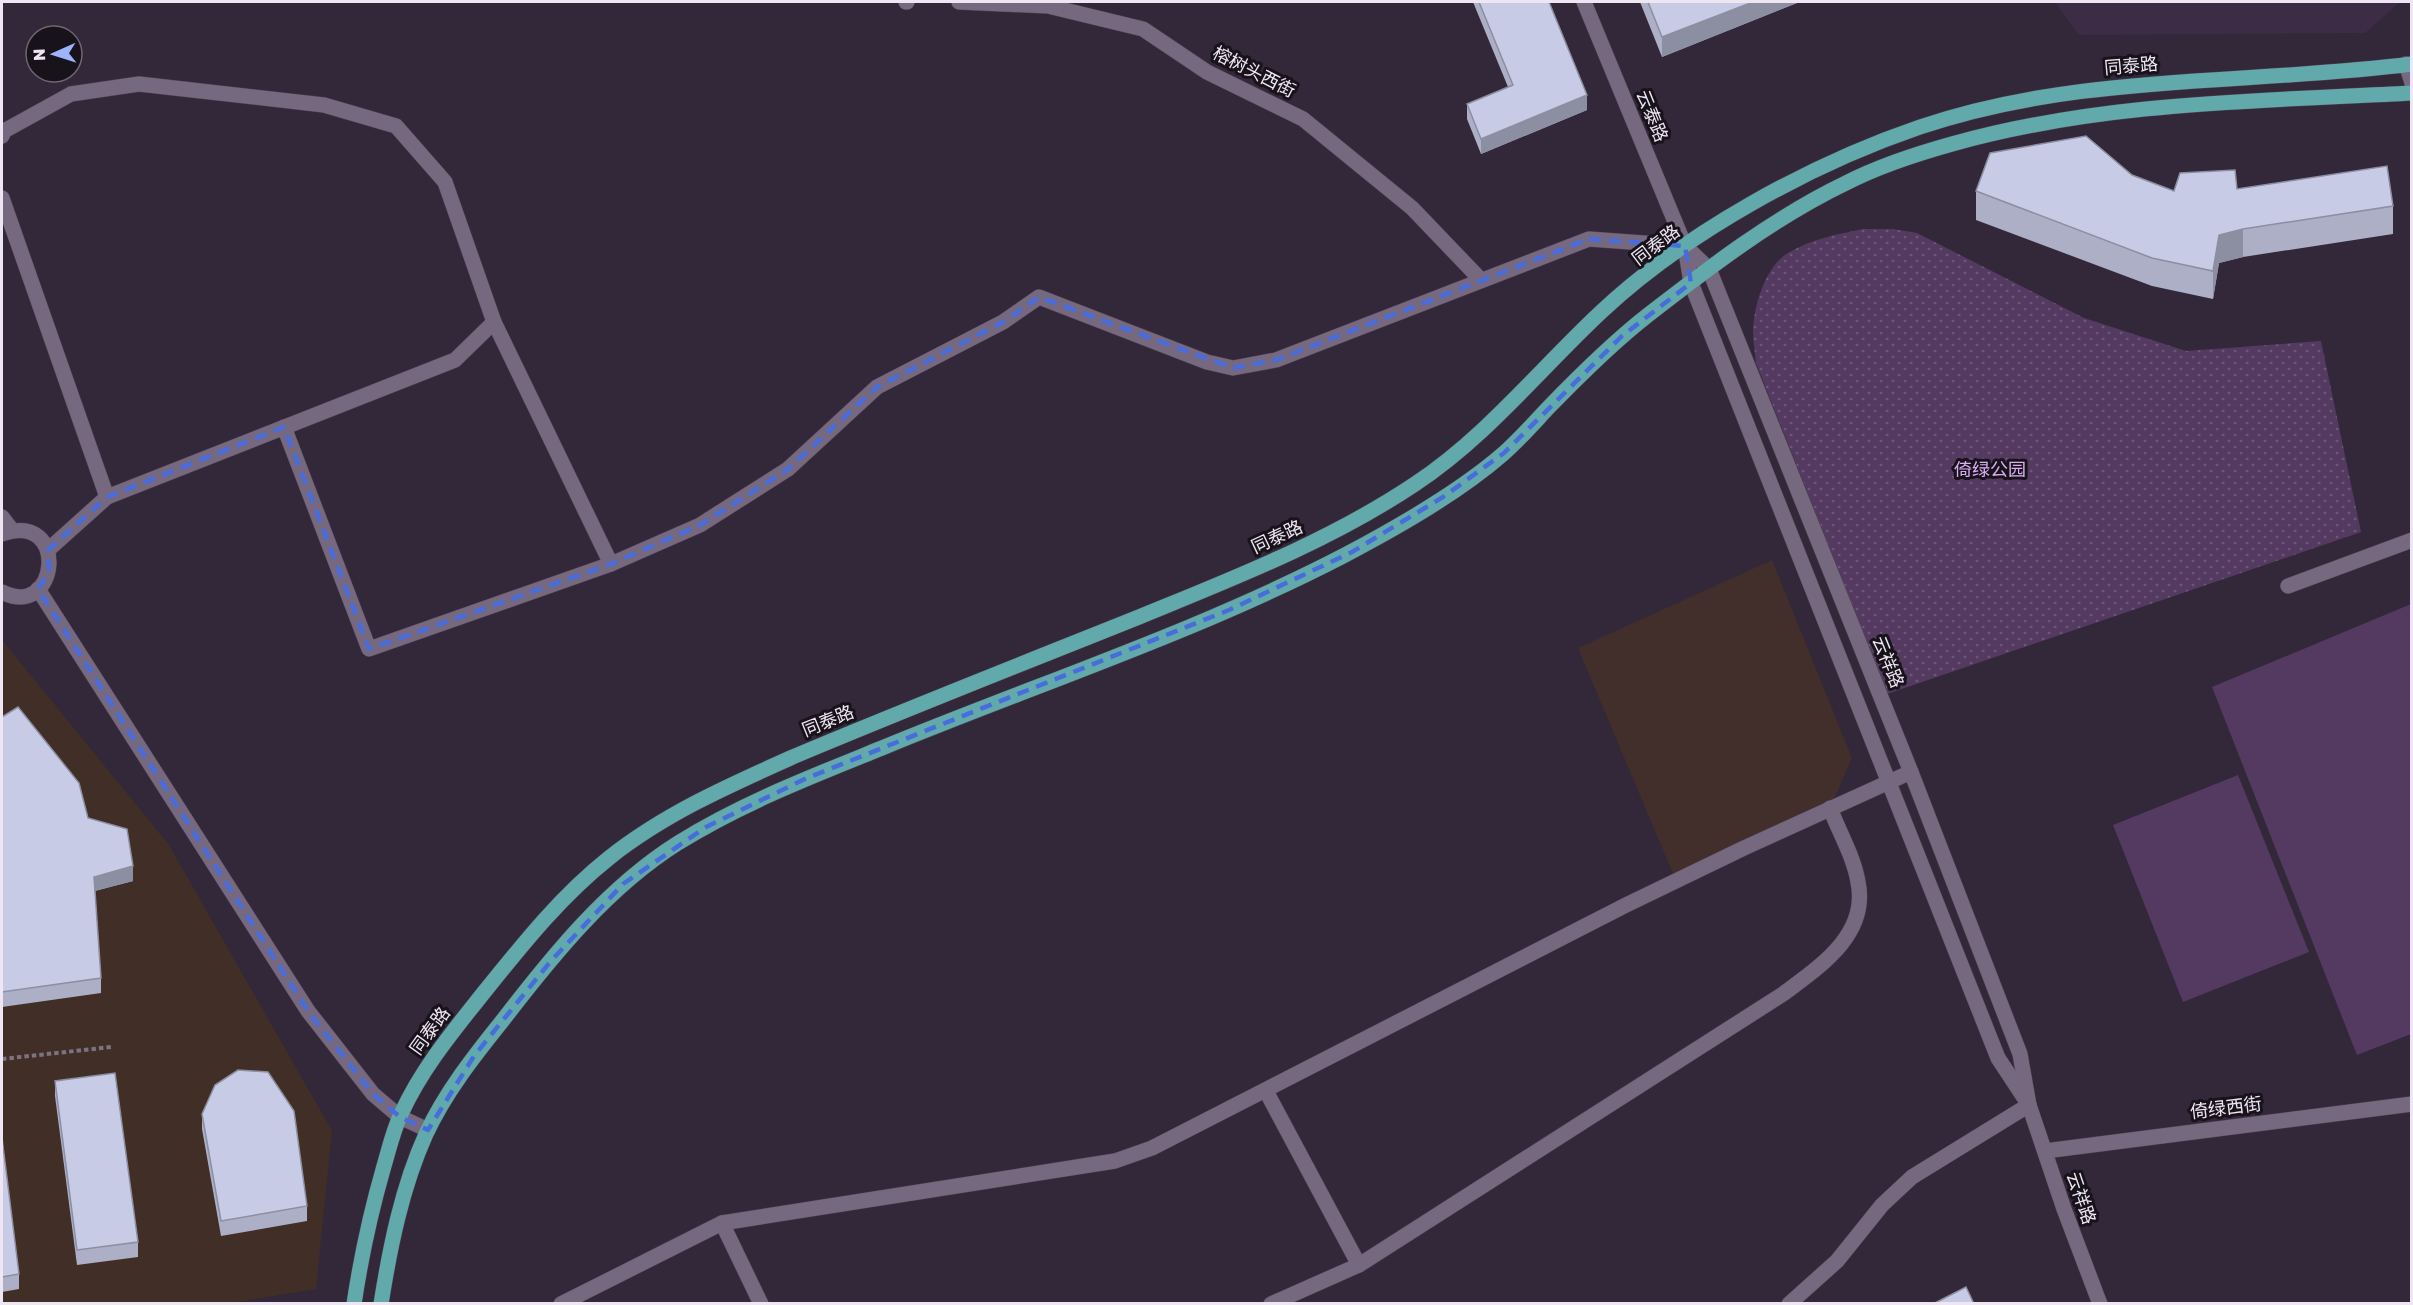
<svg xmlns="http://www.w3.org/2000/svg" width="2413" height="1305" font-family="'Golos Text','Noto Sans SC',sans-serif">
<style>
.built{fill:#3c2c45}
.education{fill:#412f27}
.medical{fill:#422e2a}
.park{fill:url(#park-dots)}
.garden{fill:#543a61}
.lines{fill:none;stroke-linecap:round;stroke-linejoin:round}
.minor-casing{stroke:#4d4353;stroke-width:16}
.major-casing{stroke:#4d4353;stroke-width:16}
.path{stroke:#7c7282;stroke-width:4;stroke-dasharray:4.5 3;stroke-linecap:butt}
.minor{stroke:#76687e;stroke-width:15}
.major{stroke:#62a9ac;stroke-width:15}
.wall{fill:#acafc6}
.shaded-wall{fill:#8c8ea1}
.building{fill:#c8cbe6;stroke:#8c8ea1;stroke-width:1.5}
.marked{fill:none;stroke:#476ddd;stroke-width:4.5;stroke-dasharray:12 8;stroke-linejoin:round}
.labels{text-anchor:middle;stroke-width:6;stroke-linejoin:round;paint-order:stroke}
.street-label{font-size:18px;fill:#eee7f3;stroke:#18121b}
.park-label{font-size:18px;fill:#daadf2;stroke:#18121b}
</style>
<defs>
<pattern id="park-dots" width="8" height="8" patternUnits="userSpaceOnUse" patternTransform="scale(1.5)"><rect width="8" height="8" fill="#543a61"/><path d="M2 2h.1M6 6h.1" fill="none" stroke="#6d5678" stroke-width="1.8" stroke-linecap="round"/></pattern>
</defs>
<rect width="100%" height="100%" fill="#33273a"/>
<!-- built -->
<polygon class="built" points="2055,2 2400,2 2365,33 2079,35"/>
<!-- education -->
<polygon class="education" points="2,640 169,845 332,1131 316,1289 231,1303 2,1303"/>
<!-- medical -->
<polygon class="medical" points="1772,560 1852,758 1830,808 1676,881 1578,648"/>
<!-- park -->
<path class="park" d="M1863,229H1893L1917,233L2084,318L2186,351L2321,341L2361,532L1887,694L1756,363C1755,352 1753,341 1753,331C1754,305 1765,267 1788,253C1811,239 1838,234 1863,229Z"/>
<!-- garden -->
<g class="garden">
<polygon points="2411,604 2411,1034 2357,1055 2212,687"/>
<polygon points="2238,775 2309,952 2183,1002 2113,825"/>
</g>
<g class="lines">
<!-- minor casing -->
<g class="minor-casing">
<g id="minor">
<polyline points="906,2 907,2"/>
<polyline points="959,2 1048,6 1143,29 1207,72 1303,119 1412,208 1481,280"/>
<polyline points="1584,2 1685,246 1691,283 1998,1058 2029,1105"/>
<polyline points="2406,64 2412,83"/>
<polyline points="2,136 4,131 71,94 139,84 324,105 396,126 445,182 494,322 455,360 107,497 48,550"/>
<polyline points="2,198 107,497"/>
<polyline points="1685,246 1709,269 1911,772 2020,1054 2029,1105 2064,1209 2100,1304"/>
<polyline points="494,322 611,564"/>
<polyline points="284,427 369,649 611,564 700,525 788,469 877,387 1003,322 1039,297 1207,362 1233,368 1276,360 1589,239 1685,246"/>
<polyline points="2,517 12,530"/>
<path d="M2,534C70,510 59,621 2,592"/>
<polyline points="2288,586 2412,540"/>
<polyline points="38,589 308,1011 373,1094 400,1117 428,1130"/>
<path d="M1266,1091L1359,1265L1783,994C1819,967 1869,935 1858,882C1854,857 1839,832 1830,808"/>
<polyline points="2045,1151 2412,1104"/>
<polyline points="722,1223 761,1304"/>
<polyline points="561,1304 722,1223 1115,1161 1152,1148 1626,905 1744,848 1911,772"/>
<polyline points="1271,1304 1359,1265"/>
<polyline points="1789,1304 1837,1261 1882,1205 1912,1177 2029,1105"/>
</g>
</g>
<!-- major casing -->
<g class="major-casing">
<g id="major">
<path d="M354,1304C361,1257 371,1211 384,1166C389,1149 393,1131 401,1114C422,1068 454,1030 485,991C523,944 561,896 609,858C664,814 730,785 795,756C909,708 1024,663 1139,617C1234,578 1330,541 1415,484C1486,437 1539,370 1601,312C1685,233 1811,164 1920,127C2079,73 2247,85 2412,64"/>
<path d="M381,1304C390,1247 402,1187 426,1134C445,1093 474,1056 503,1020C553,955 608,887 678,843C742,803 813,776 882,748C1037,684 1197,632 1345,555C1398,527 1458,493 1503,454C1519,440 1533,424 1547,409C1579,376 1612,343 1648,315C1710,267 1775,217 1846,183C1879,166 1916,154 1952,144C2101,102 2257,101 2412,93"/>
</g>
</g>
<!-- path -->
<polyline class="path" points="2,1059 111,1047"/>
<!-- minor -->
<use href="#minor" class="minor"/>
<!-- major -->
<use href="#major" class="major"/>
</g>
<!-- wall -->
<g class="wall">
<polygon points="1473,2 1549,2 1587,110 1481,154 1467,119 1467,104 1508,87"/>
<polygon points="1640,2 1797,2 1797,3 1662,57"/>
<polygon points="2132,175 2174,191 2393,206 2393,234 2243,257 2219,263 2213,299 2152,286 1976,220 1976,191"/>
<polygon points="2,717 88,818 133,881 95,891 101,978 101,993 2,1007"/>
<polygon points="55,1081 138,1242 138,1257 77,1265 55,1096"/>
<polygon points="202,1114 307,1206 307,1221 221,1236 202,1129"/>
<polygon points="2,1138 19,1274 19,1289 2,1292"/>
</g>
<!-- shaded-wall -->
<g class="shaded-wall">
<polygon points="1753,2 1797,2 1797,3 1662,57 1662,37"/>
<polygon points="1587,95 1587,110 1481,154 1481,139"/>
<polygon points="2243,229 2243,257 2219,263 2213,299 2213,271 2219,235"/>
<polygon points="133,866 133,881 94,891 94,877"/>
</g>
<!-- building -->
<g class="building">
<polygon points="1479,2 1549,2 1587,95 1481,139 1467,104 1513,85"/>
<polygon points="1648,2 1753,2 1662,37"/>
<polygon points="2086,136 2132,175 2174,191 2180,173 2235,170 2237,189 2387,166 2393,206 2243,229 2219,235 2213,271 2152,258 1976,191 1990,153"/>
<polygon points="18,707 79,783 88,818 127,829 133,866 94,877 101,978 2,992 2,717"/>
<polygon points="238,1070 268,1072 294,1111 307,1206 221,1221 202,1114 215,1085"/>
<polygon points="115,1073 138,1242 77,1250 55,1081"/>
<polygon points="2,1138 19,1274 2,1277"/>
<polygon points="1966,1287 1974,1304 1933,1304"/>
</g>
<!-- marked area -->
<path class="marked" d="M1589,239L1685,246L1691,283L1622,336L1504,453L1443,497L1352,552L1229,610L807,778L706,827L623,884L550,962L474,1056L428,1130L400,1117L373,1094L308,1011L38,589L49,571L48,550L107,497L284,427L369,649L611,564L700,525L788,469L877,387L1003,322L1039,297L1233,368L1276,360Z"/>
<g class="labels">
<!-- street labels -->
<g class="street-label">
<text transform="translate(2131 66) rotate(-5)" y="6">同泰路</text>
<text transform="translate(1254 72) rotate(27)" y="6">榕树头西街</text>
<text transform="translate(1652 116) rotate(68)" y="6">云泰路</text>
<text transform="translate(1656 245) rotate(-37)" y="6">同泰路</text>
<text transform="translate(1277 537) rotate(-25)" y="6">同泰路</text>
<text transform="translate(1888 662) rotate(68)" y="6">云祥路</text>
<text transform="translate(828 721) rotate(-22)" y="6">同泰路</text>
<text transform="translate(430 1031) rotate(-54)" y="6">同泰路</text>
<text transform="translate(2226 1108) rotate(-7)" y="6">倚绿西街</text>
<text transform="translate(2081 1198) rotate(71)" y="6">云祥路</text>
</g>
<!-- park labels -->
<g class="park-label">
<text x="1990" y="476">倚绿公园</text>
</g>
</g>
<!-- border -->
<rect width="2413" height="1305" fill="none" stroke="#eee7f3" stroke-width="6"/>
<!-- north arrow -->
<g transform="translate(54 54) rotate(267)"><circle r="28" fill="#18121b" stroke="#6e6771" stroke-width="1.5"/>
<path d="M0-4.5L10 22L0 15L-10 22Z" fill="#9db4fd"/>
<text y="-9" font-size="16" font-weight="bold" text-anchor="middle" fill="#eee7f3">N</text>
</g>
</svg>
